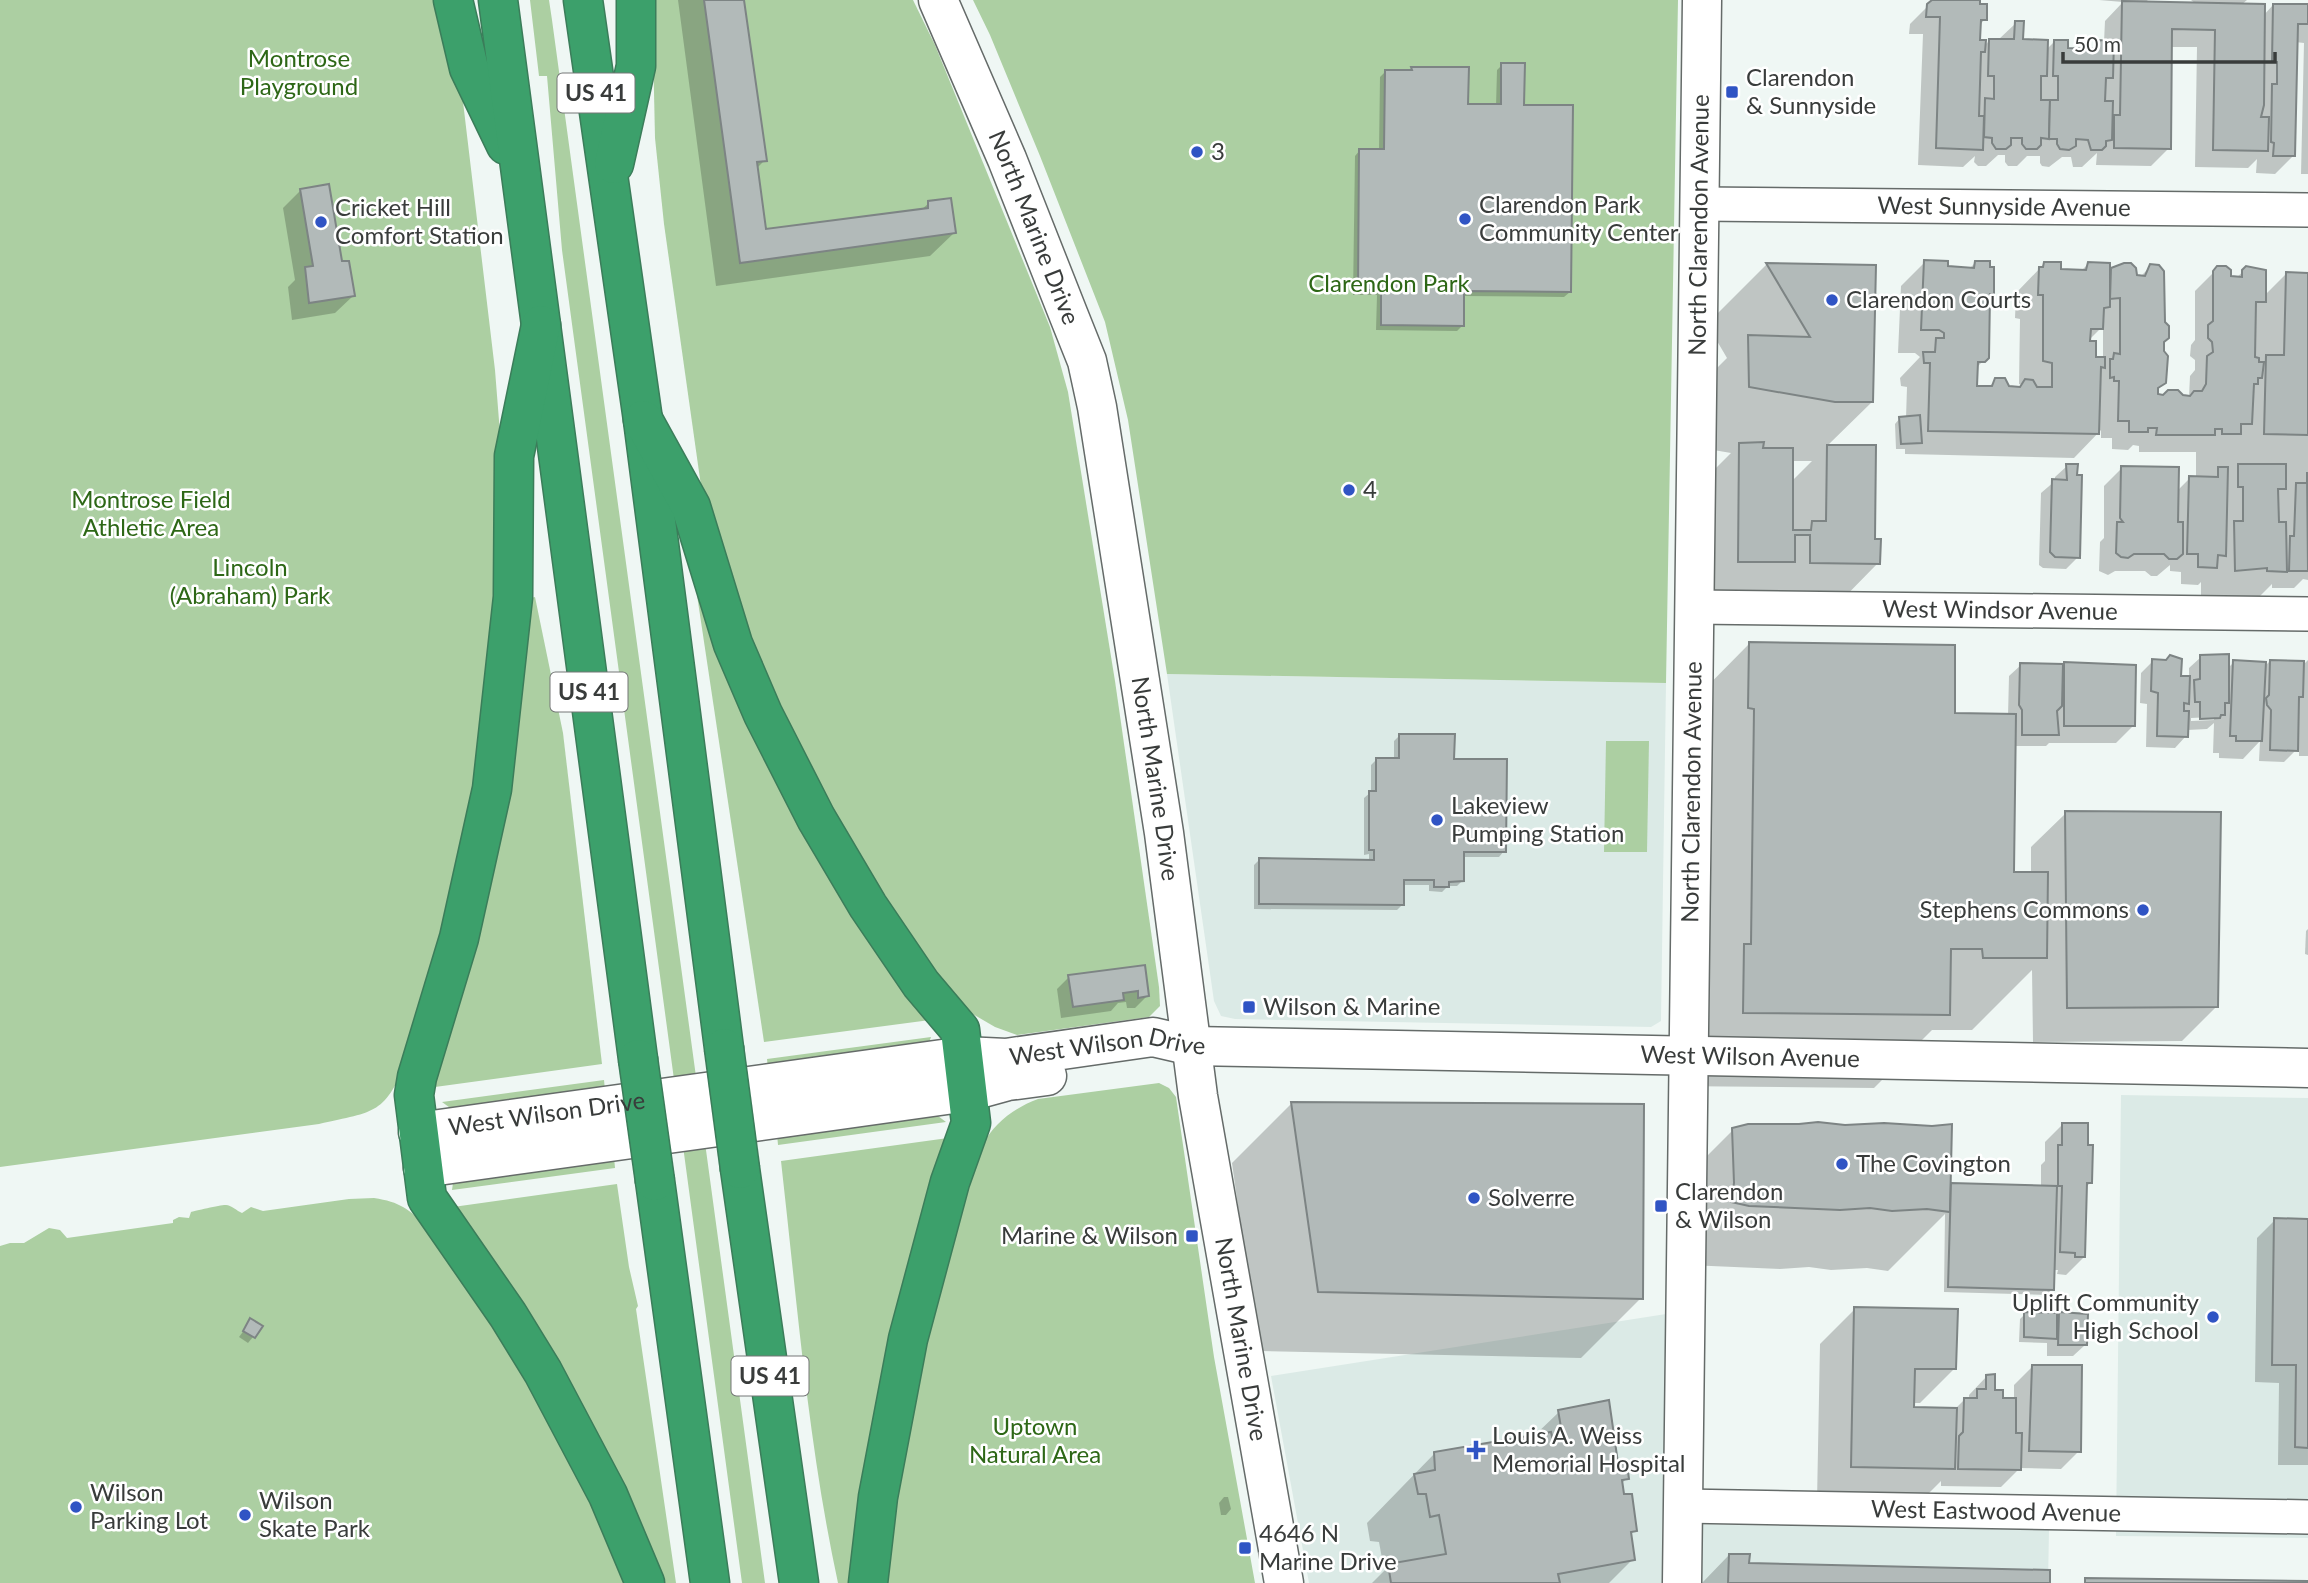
<svg xmlns="http://www.w3.org/2000/svg" width="2308" height="1583" font-family="Lato,sans-serif">
<style>
.built{fill:#dbeae6}
.green{fill:#accfa2}
.shadow{fill:#0003;fill-rule:evenodd}
.building{fill:#b2bab9;stroke:#7d8484;stroke-width:2}
.lines{fill:none;stroke-linecap:round;stroke-linejoin:round}
.minor-casing{stroke:#656b69;stroke-width:36}
.tertiary-casing{stroke:#656b69;stroke-width:41}
.motorway-casing{stroke:#3b7d5a;stroke-width:41}
.minor{stroke:#fff;stroke-width:33}
.tertiary{stroke:#fff;stroke-width:38}
.motorway{stroke:#3ca06b;stroke-width:38}
.motorway-bridge-casing{stroke:#3b7d5a;stroke-width:41;stroke-linecap:butt}
.motorway-bridge{stroke:#3ca06b;stroke-width:38}
.poi-dot{fill:#3054c4;stroke:#fff;stroke-width:2.5}
.labels{text-anchor:middle;stroke-width:5;stroke-linejoin:round;paint-order:stroke}
.shield{fill:#fff;stroke:#747676;stroke-width:2}
.shield-label{font-size:23px;font-weight:bold;fill:#393c3b}
.park-label{font-size:24px;fill:#2d6716;stroke:#fff}
.poi-label{font-size:24px;fill:#393c3b;stroke:#fff;text-anchor:start}
.street-label{font-size:24px;fill:#393c3b;stroke:#fff}
</style>
<rect width="100%" height="100%" fill="#eff7f4"/>
<!-- built -->
<g class="built">
<polygon points="1167,674 1666,683 1661,1021 1651,1027 1235,1019 1221,1016 1214,1001"/>
<polygon points="2121,1095 2308,1098 2308,1538 2116,1536"/>
<polygon points="1666,1314 1667,1524 2049,1530 2048,1583 1309,1583 1271,1376"/>
</g>
<!-- green -->
<g class="green">
<path d="M0,0H442L461,85L495,370L501,446L498,617L464,852L408,1057C385,1115 376,1111 319,1124L0,1167Z"/>
<polygon points="530,0 549,0 552,20 765,1583 742,1583 562,250 547,76 539,76"/>
<polygon points="652,0 913,0 935,45 1050,327 1068,392 1115,681 1159,987 1160,1006 1149,1017 1017,1035 995,1027 971,1013 945,987 884,900 833,814 750,643 702,493 664,224 655,138"/>
<polygon points="973,0 1678,0 1666,683 1167,674 1128,420 1105,322 1040,156 990,35"/>
<polygon points="703,594 930,1020 764,1042 697,595"/>
<polygon points="535,597 563,733 602,1064 435,1087 433,1079 527,599"/>
<polygon points="1606,741 1649,741 1647,852 1604,852"/>
<polygon points="931,1037 929,1043 768,1069 767,1059"/>
<polygon points="604,1080 605,1090 453,1110 442,1102"/>
<path d="M1159,1083L1169,1088L1176,1097L1214,1357L1255,1583H886C897,1461 920,1339 957,1222C964,1200 971,1165 982,1146C994,1123 1014,1108 1038,1099Z"/>
<polygon points="934,1113 946,1122 778,1145 777,1134"/>
<path d="M948,1138L858,1583H838C808,1444 797,1301 781,1161Z"/>
<polygon points="614,1157 615,1168 452,1190 453,1183"/>
<polygon points="617,1184 629,1267 638,1306 636,1309 676,1583 658,1583 453,1207"/>
<path d="M374,1198C400,1202 409,1209 427,1227L548,1410L629,1583H0V1246L10,1243H24L49,1228L60,1230L67,1238L173,1223V1220L179,1217L189,1218L191,1212C194,1211 224,1204 226,1205C231,1205 237,1211 242,1213L251,1207L263,1211L349,1199Z"/>
</g>
<!-- shadow -->
<g class="shadow">
<polygon points="678,0 743,0 765,160 756,169 765,231 921,210 929,203 954,233 930,256 716,286"/>
<polygon points="1934,0 1985,19 1979,26 1979,42 1984,46 1990,40 1998,40 2016,23 2021,41 2046,50 2054,42 2066,50 2091,51 2099,42 2104,42 2105,21 2123,2 2099,0 2148,0 2144,3 2196,4 2191,0 2247,0 2241,5 2263,16 2273,5 2308,6 2308,174 2301,174 2304,43 2295,42 2293,156 2275,174 2256,173 2257,159 2248,168 2195,167 2197,47 2170,47 2169,148 2151,166 2096,165 2097,153 2082,167 2073,167 2071,157 2062,157 2049,167 2042,166 2040,163 2040,156 2027,156 2017,166 2008,166 2005,162 2005,155 1998,155 1986,166 1978,166 1974,162 1975,156 1963,167 1918,165 1923,34 1909,34 1910,24"/>
<polygon points="1502,65 1523,107 1570,292 1564,297 1463,296 1462,326 1457,331 1376,330 1377,295 1353,295 1355,156 1360,150 1379,150 1380,77 1385,72 1409,72 1412,69 1466,106 1496,106 1497,70"/>
<polygon points="301,190 341,263 353,296 335,313 292,320 288,287 295,280 283,208"/>
<path d="M1925,262L1946,268L1969,269L1976,262L1992,293L1988,298L1987,357L1976,368L1975,387L1988,388L1996,380L2008,388H2019L2022,385L2019,384L2020,319L2015,318L2016,293L2044,264L2059,271H2081L2088,264L2108,274L2112,270L2140,277L2151,266L2162,343L2165,382L2156,391V395L2189,397L2190,376L2195,370V360L2190,356L2191,345L2195,340V291L2218,268L2229,278H2236L2247,268L2264,296L2286,274H2308V580L2303,579L2294,588H2272V584L2250,606L2201,605V582L2198,585L2181,584V572L2170,571V565L2157,576H2151L2145,571H2115L2108,575L2099,571L2100,542L2104,538V486L2122,468L2177,491L2190,478H2196V452H2139V446L2133,445L2128,450L2112,449V438H2101V430L2074,458L1905,454V449H1896L1895,424L1900,418H1906L1907,387L1901,386L1900,378L1920,357L1915,353H1898L1901,286ZM2103,326V359H2094L2087,342Z"/>
<path d="M1766,265L1874,267L1872,402L1827,446L1874,541L1878,563L1831,611L1691,609L1692,492L1731,453L1690,446L1689,396L1727,358L1707,324ZM1792,461H1812L1791,482Z"/>
<polygon points="2067,466 2078,557 2066,569 2043,568 2039,565 2041,493 2055,481 2055,477"/>
<polygon points="1749,644 1953,715 2008,716 2009,676 2021,665 2063,666 2065,664 2134,725 2116,743 2049,743 2046,746 2014,746 2012,874 2031,874 2031,847 2066,813 2216,1007 2182,1041 2033,1042 2032,970 1972,1030 1932,1030 1874,1088 1670,1086 1676,718"/>
<path d="M2201,657L2227,669L2234,662L2264,667L2270,661L2305,663L2308,660V756H2299V747L2284,762L2259,761L2260,741L2243,759L2219,758V753H2213L2214,723L2207,729L2187,730L2186,736L2175,748L2146,747L2147,704L2140,703L2141,673L2153,661L2179,678H2189V668ZM2214,717V720L2191,721V718Z"/>
<polygon points="1400,735 1452,761 1504,851 1499,857 1462,857 1463,880 1457,886 1448,886 1442,892 1429,891 1429,885 1402,885 1402,905 1397,910 1254,909 1254,865 1259,860 1369,861 1369,854 1364,855 1364,798 1371,792 1371,765 1376,760 1394,760 1394,741"/>
<polygon points="2308,929 2308,955 2305,954 2306,931"/>
<polygon points="1143,967 1147,996 1135,1008 1127,1008 1126,1002 1118,1003 1111,1011 1061,1018 1057,989 1069,977"/>
<polygon points="1291,1104 1641,1298 1581,1358 1258,1351 1232,1163"/>
<polygon points="2063,1124 2086,1147 2091,1182 2085,1188 2084,1257 2066,1275 2057,1274 2058,1270 2053,1270 2052,1289 2047,1295 1944,1292 1945,1214 1888,1271 1867,1268 1831,1270 1809,1267 1780,1269 1688,1265 1673,1190 1733,1130 1949,1187 1952,1184 2041,1187 2041,1165 2045,1161 2045,1142"/>
<polygon points="2275,1220 2308,1220 2308,1465 2278,1465 2279,1383 2255,1382 2257,1238"/>
<polygon points="1855,1309 1955,1368 1920,1403 1912,1403 1912,1409 1954,1410 1964,1400 1969,1400 1969,1395 1987,1376 1993,1391 2001,1400 2014,1400 2014,1385 2032,1367 2079,1451 2061,1469 2020,1468 2001,1487 1941,1486 1941,1481 1919,1503 1817,1501 1820,1344"/>
<polygon points="2025,1314 2055,1319 2060,1314 2085,1345 2073,1356 2047,1356 2047,1343 2019,1342 2020,1319"/>
<polygon points="251,1321 261,1327 248,1343 239,1337"/>
<polygon points="1559,1412 1616,1465 1627,1478 1621,1484 1623,1496 1635,1530 1630,1535 1633,1559 1609,1583 1372,1583 1389,1566 1393,1565 1392,1561 1383,1564 1379,1542 1370,1541 1367,1523 1435,1453 1534,1436"/>
<polygon points="1224,1497 1228,1497 1231,1509 1226,1515 1221,1515 1219,1503"/>
<polygon points="1729,1555 1747,1565 2048,1583 1702,1583"/>
</g>
<!-- building -->
<g class="building">
<polygon points="704,0 744,0 767,161 757,162 766,229 928,208 928,201 951,198 956,233 740,263"/>
<polygon points="1932,0 1980,0 1980,4 1987,4 1987,20 1981,20 1980,40 1986,40 1985,52 1981,52 1979,116 1984,116 1983,150 1936,148 1940,17 1926,17 1927,4"/>
<polygon points="2122,1 2265,4 2264,105 2261,117 2269,117 2268,151 2213,150 2215,30 2172,29 2171,149 2114,148 2114,115 2120,115"/>
<polygon points="2273,4 2308,4 2308,24 2298,24 2295,156 2273,156 2274,143 2271,142 2272,84 2277,84 2277,62 2272,62"/>
<polygon points="2015,21 2024,21 2023,39 2048,40 2047,76 2041,76 2041,100 2050,100 2049,139 2041,138 2041,145 2037,149 2026,149 2022,144 2022,138 2011,138 2011,145 2006,149 1996,149 1992,143 1992,138 1984,137 1985,98 1994,99 1994,76 1988,76 1989,39 2014,39"/>
<polygon points="2054,40 2068,40 2068,48 2098,49 2098,40 2114,41 2113,78 2106,78 2105,101 2113,101 2112,140 2106,141 2106,146 2102,150 2091,150 2088,140 2076,139 2076,146 2069,150 2060,149 2057,144 2057,139 2049,139 2050,100 2058,100 2058,76 2053,76"/>
<polygon points="1501,63 1525,63 1524,105 1573,105 1571,292 1464,291 1464,326 1381,325 1381,290 1358,290 1359,149 1384,149 1385,70 1412,70 1411,67 1469,67 1468,104 1501,104"/>
<polygon points="329,184 342,261 349,261 355,296 309,303 305,267 313,266 300,189"/>
<polygon points="1924,260 1948,261 1948,266 1974,268 1975,261 1990,261 1990,267 1994,267 1994,294 1990,294 1989,358 1985,362 1978,362 1977,386 1992,386 1995,378 2005,378 2009,386 2020,387 2025,379 2033,380 2037,387 2052,387 2052,363 2043,361 2043,295 2038,295 2039,267 2043,267 2044,262 2061,262 2061,269 2086,270 2088,262 2110,263 2110,307 2104,308 2103,329 2091,329 2090,341 2096,341 2096,357 2105,357 2105,368 2101,367 2099,434 1928,431 1930,363 1924,363 1923,352 1935,352 1936,338 1944,338 1944,333 1939,330 1921,330"/>
<polygon points="1766,263 1876,265 1873,402 1835,402 1749,387 1748,335 1810,337"/>
<polygon points="2124,263 2131,263 2136,268 2137,275 2145,276 2150,264 2159,265 2164,271 2165,322 2169,326 2169,338 2164,342 2164,351 2168,356 2166,383 2158,388 2158,394 2163,395 2168,390 2178,390 2183,395 2190,396 2194,391 2202,391 2206,384 2207,356 2213,352 2212,342 2208,338 2208,325 2213,321 2213,271 2217,266 2226,266 2231,270 2231,276 2242,277 2242,270 2246,266 2266,270 2266,302 2256,302 2255,357 2259,358 2259,362 2264,362 2262,378 2258,378 2258,384 2254,384 2252,424 2241,424 2241,434 2222,434 2222,429 2215,429 2215,435 2156,435 2157,428 2148,428 2148,432 2129,432 2129,421 2118,421 2119,381 2114,381 2114,377 2110,378 2110,359 2113,359 2114,353 2120,354 2120,298 2110,299 2111,268"/>
<polygon points="2286,272 2308,273 2308,435 2264,434 2266,355 2284,355"/>
<polygon points="1920,415 1922,443 1901,444 1899,417"/>
<polygon points="1764,442 1763,448 1793,448 1793,530 1811,530 1812,521 1826,521 1827,445 1876,445 1875,539 1881,539 1880,564 1810,563 1810,535 1795,535 1795,562 1738,562 1739,443"/>
<polygon points="2066,464 2078,464 2077,475 2082,475 2080,558 2055,557 2050,552 2052,479 2067,480"/>
<polygon points="2238,464 2286,464 2286,489 2278,489 2279,522 2286,522 2287,572 2267,571 2267,568 2235,571 2234,521 2243,521 2243,487 2238,487"/>
<polygon points="2121,466 2179,467 2178,522 2183,522 2183,554 2177,559 2169,559 2164,554 2134,554 2128,558 2121,557 2116,553 2117,522 2123,522 2120,518"/>
<polygon points="2218,467 2228,467 2226,556 2218,555 2217,568 2198,567 2198,554 2187,554 2189,476 2218,477"/>
<polygon points="2307,472 2308,571 2289,571 2290,536 2294,536 2296,483 2307,483"/>
<polygon points="1749,642 1955,645 1955,713 2016,714 2014,872 2048,872 2047,958 1983,958 1982,949 1951,949 1950,1015 1743,1013 1744,944 1751,944 1754,709 1748,708"/>
<polygon points="2229,654 2229,703 2225,703 2225,715 2221,715 2220,718 2200,719 2200,702 2195,702 2194,680 2200,679 2200,655"/>
<polygon points="2170,655 2182,659 2181,676 2190,676 2189,704 2184,703 2184,711 2189,711 2188,737 2157,736 2158,693 2151,691 2152,659 2166,660"/>
<polygon points="2233,660 2266,662 2262,741 2236,741 2236,736 2230,736"/>
<polygon points="2270,660 2304,661 2303,697 2299,697 2298,751 2270,750 2271,710 2267,705 2266,698 2269,695"/>
<polygon points="2064,662 2136,665 2135,726 2064,726"/>
<polygon points="2020,663 2063,664 2062,706 2057,711 2059,735 2022,735 2022,710 2019,705"/>
<polygon points="1399,734 1455,734 1454,759 1507,759 1506,852 1464,852 1464,881 1449,882 1449,887 1434,887 1434,880 1404,880 1404,905 1259,904 1259,858 1374,860 1374,850 1369,850 1369,791 1376,791 1376,758 1399,758"/>
<polygon points="2065,811 2221,812 2218,1007 2067,1008"/>
<polygon points="1145,965 1149,996 1138,998 1138,991 1123,993 1124,1000 1073,1007 1068,975"/>
<polygon points="1291,1102 1644,1104 1643,1299 1318,1292"/>
<polygon points="1818,1122 1845,1125 1884,1123 1932,1126 1952,1124 1950,1212 1927,1209 1892,1211 1870,1208 1840,1210 1749,1206 1731,1202 1734,1183 1732,1128 1748,1124 1799,1124"/>
<polygon points="2062,1123 2088,1123 2088,1145 2093,1145 2092,1183 2087,1183 2085,1257 2075,1257 2075,1253 2060,1252 2062,1186 2058,1186 2058,1145 2062,1145"/>
<polygon points="1951,1183 2057,1186 2054,1290 1948,1287"/>
<polygon points="2274,1218 2308,1219 2308,1448 2295,1447 2296,1365 2272,1365"/>
<polygon points="1854,1307 1958,1309 1956,1369 1915,1369 1914,1407 1957,1408 1955,1469 1851,1467"/>
<polygon points="2024,1312 2057,1313 2057,1339 2024,1337"/>
<polygon points="2059,1312 2088,1314 2087,1345 2058,1345"/>
<polygon points="250,1318 263,1326 255,1338 243,1331"/>
<polygon points="2032,1365 2082,1365 2081,1452 2029,1451"/>
<polygon points="1995,1374 1995,1390 2003,1390 2003,1398 2016,1398 2016,1433 2022,1433 2021,1470 1958,1469 1959,1436 1963,1432 1964,1398 1977,1398 1977,1389 1986,1389 1986,1375"/>
<polygon points="1609,1400 1618,1463 1627,1464 1629,1479 1622,1480 1624,1494 1632,1494 1637,1531 1631,1532 1635,1560 1558,1574 1560,1583 1391,1583 1388,1564 1446,1554 1439,1515 1430,1517 1426,1494 1418,1494 1414,1474 1435,1470 1434,1452 1551,1432 1553,1441 1563,1439 1558,1410"/>
<polygon points="1729,1554 1750,1554 1749,1563 2050,1570 2050,1583 1728,1583"/>
<polygon points="2085,1578 2308,1581 2308,1583 2085,1583"/>
</g>
<g class="lines">
<!-- minor casing -->
<g class="minor-casing">
<g id="minor">
<path id="s1" d="M1700,204L2308,210"/>
<path id="s2" d="M1694,607L2308,614"/>
<path id="s3" d="M1683,1506L2308,1517"/>
</g>
</g>
<!-- tertiary casing -->
<g class="tertiary-casing">
<g id="tertiary">
<path id="s4" d="M938,0L1007,159L1069,316L1087,361L1097,407L1164,833L1198,1096L1284,1583"/>
<path id="s5" d="M418,1132L964,1056L1006,1058L1153,1037L1192,1046L2308,1068"/>
<polyline points="423,1168 968,1092 1008,1081 1047,1076"/>
<path id="s6" d="M1682,1583L1702,0"/>
</g>
</g>
<!-- motorway casing -->
<g class="motorway-casing">
<g id="motorway">
<polyline points="453,0 469,68 506,145"/>
<polyline points="498,0 638,1059"/>
<polyline points="583,0 643,420 724,1048"/>
<polyline points="614,164 636,66 636,0"/>
<polyline points="541,325 514,456 513,597 492,789 459,938 417,1077 414,1095 427,1198 508,1315 543,1372 608,1495 645,1583"/>
<polyline points="643,420 691,507 733,644 763,714 816,818 868,906 921,984 960,1030 971,1123 950,1182 908,1339 878,1497 868,1583"/>
<polyline points="740,1169 799,1583"/>
<polyline points="655,1181 710,1583"/>
</g>
</g>
<!-- minor -->
<use href="#minor" class="minor"/>
<!-- tertiary -->
<use href="#tertiary" class="tertiary"/>
<!-- motorway -->
<use href="#motorway" class="motorway"/>
<!-- motorway-bridge casing -->
<g class="motorway-bridge-casing">
<g id="motorway-bridge">
<polyline points="724,1048 740,1169"/>
<polyline points="638,1059 655,1181"/>
</g>
</g>
<!-- motorway-bridge -->
<use href="#motorway-bridge" class="motorway-bridge"/>
</g>
<!-- markers -->
<g class="poi-dot">
<rect x="1725" y="85" width="14" height="14" rx="3.5"/>
<circle cx="1197" cy="152" r="7"/>
<circle cx="1465" cy="219" r="7"/>
<circle cx="321" cy="222" r="7"/>
<circle cx="1832" cy="300" r="7"/>
<circle cx="1349" cy="490" r="7"/>
<circle cx="1437" cy="820" r="7"/>
<circle cx="2143" cy="910" r="7"/>
<rect x="1242" y="1000" width="14" height="14" rx="3.5"/>
<circle cx="1842" cy="1164" r="7"/>
<circle cx="1474" cy="1198" r="7"/>
<rect x="1654" y="1199" width="14" height="14" rx="3.5"/>
<rect x="1185" y="1229" width="14" height="14" rx="3.5"/>
<circle cx="2213" cy="1317" r="7"/>
<path d="M1472.5 1439.5h7v7h7v7h-7v7h-7v-7h-7v-7h7z"/>
<circle cx="76" cy="1507" r="7"/>
<circle cx="245" cy="1515" r="7"/>
<rect x="1238" y="1541" width="14" height="14" rx="3.5"/>
</g>
<g class="labels">
<!-- shield labels -->
<g class="shield">
<rect x="557.5" y="73.5" width="77" height="39" rx="5"/>
<rect x="550.5" y="672.5" width="77" height="39" rx="5"/>
<rect x="731.5" y="1356.5" width="77" height="39" rx="5"/>
</g>
<g class="shield-label">
<text x="596" y="101">US 41</text>
<text x="589" y="700">US 41</text>
<text x="770" y="1384">US 41</text>
</g>
<!-- park labels -->
<g class="park-label">
<text x="299" y="67">Montrose<tspan x="299" dy="28">Playground</tspan></text>
<text x="1389" y="292">Clarendon Park</text>
<text x="151" y="508">Montrose Field<tspan x="151" dy="28">Athletic Area</tspan></text>
<text x="250" y="576">Lincoln<tspan x="250" dy="28">(Abraham) Park</tspan></text>
<text x="1035" y="1435">Uptown<tspan x="1035" dy="28">Natural Area</tspan></text>
</g>
<!-- poi labels -->
<g class="poi-label">
<text x="1746" y="86">Clarendon<tspan x="1746" dy="28">&amp; Sunnyside</tspan></text>
<text x="1211" y="160">3</text>
<text x="1479" y="213">Clarendon Park<tspan x="1479" dy="28">Community Center</tspan></text>
<text x="335" y="216">Cricket Hill<tspan x="335" dy="28">Comfort Station</tspan></text>
<text x="1846" y="308">Clarendon Courts</text>
<text x="1363" y="498">4</text>
<text x="1451" y="814">Lakeview<tspan x="1451" dy="28">Pumping Station</tspan></text>
<text x="2129" y="918" text-anchor="end">Stephens Commons</text>
<text x="1263" y="1015">Wilson &amp; Marine</text>
<text x="1856" y="1172">The Covington</text>
<text x="1675" y="1200">Clarendon<tspan x="1675" dy="28">&amp; Wilson</tspan></text>
<text x="1488" y="1206">Solverre</text>
<text x="1178" y="1244" text-anchor="end">Marine &amp; Wilson</text>
<text x="2199" y="1311" text-anchor="end">Uplift Community<tspan x="2199" dy="28">High School</tspan></text>
<text x="1492" y="1444">Louis A. Weiss<tspan x="1492" dy="28">Memorial Hospital</tspan></text>
<text x="90" y="1501">Wilson<tspan x="90" dy="28">Parking Lot</tspan></text>
<text x="259" y="1509">Wilson<tspan x="259" dy="28">Skate Park</tspan></text>
<text x="1259" y="1542">4646 N<tspan x="1259" dy="28">Marine Drive</tspan></text>
</g>
<!-- street labels -->
<g class="street-label">
<text dy="8" stroke="none"><textPath href="#s1" startOffset="304">West Sunnyside Avenue</textPath></text>
<text dy="8" stroke="none"><textPath href="#s6" startOffset="1358">North Clarendon Avenue</textPath></text>
<text dy="8" stroke="none"><textPath href="#s4" startOffset="247">North Marine Drive</textPath></text>
<text dy="8" stroke="none"><textPath href="#s2" startOffset="306">West Windsor Avenue</textPath></text>
<text dy="8" stroke="none"><textPath href="#s4" startOffset="814">North Marine Drive</textPath></text>
<text dy="8" stroke="none"><textPath href="#s6" startOffset="791">North Clarendon Avenue</textPath></text>
<text dy="8" stroke="none"><textPath href="#s5" startOffset="696">West Wilson Drive</textPath></text>
<text dy="8" stroke="none"><textPath href="#s5" startOffset="1340">West Wilson Avenue</textPath></text>
<text dy="8" stroke="none"><textPath href="#s5" startOffset="130">West Wilson Drive</textPath></text>
<text dy="8" stroke="none"><textPath href="#s4" startOffset="1381">North Marine Drive</textPath></text>
<text dy="8" stroke="none"><textPath href="#s3" startOffset="313">West Eastwood Avenue</textPath></text>
</g>
</g>
<!-- scale -->
<path d="M2063 52v10h212v-10" fill="none" stroke="#393c3b" stroke-width="3.5"/>
<text x="2074" y="52" font-size="21" fill="#393c3b" stroke="#ffffff" stroke-width="5" paint-order="stroke">50 m</text>
</svg>
